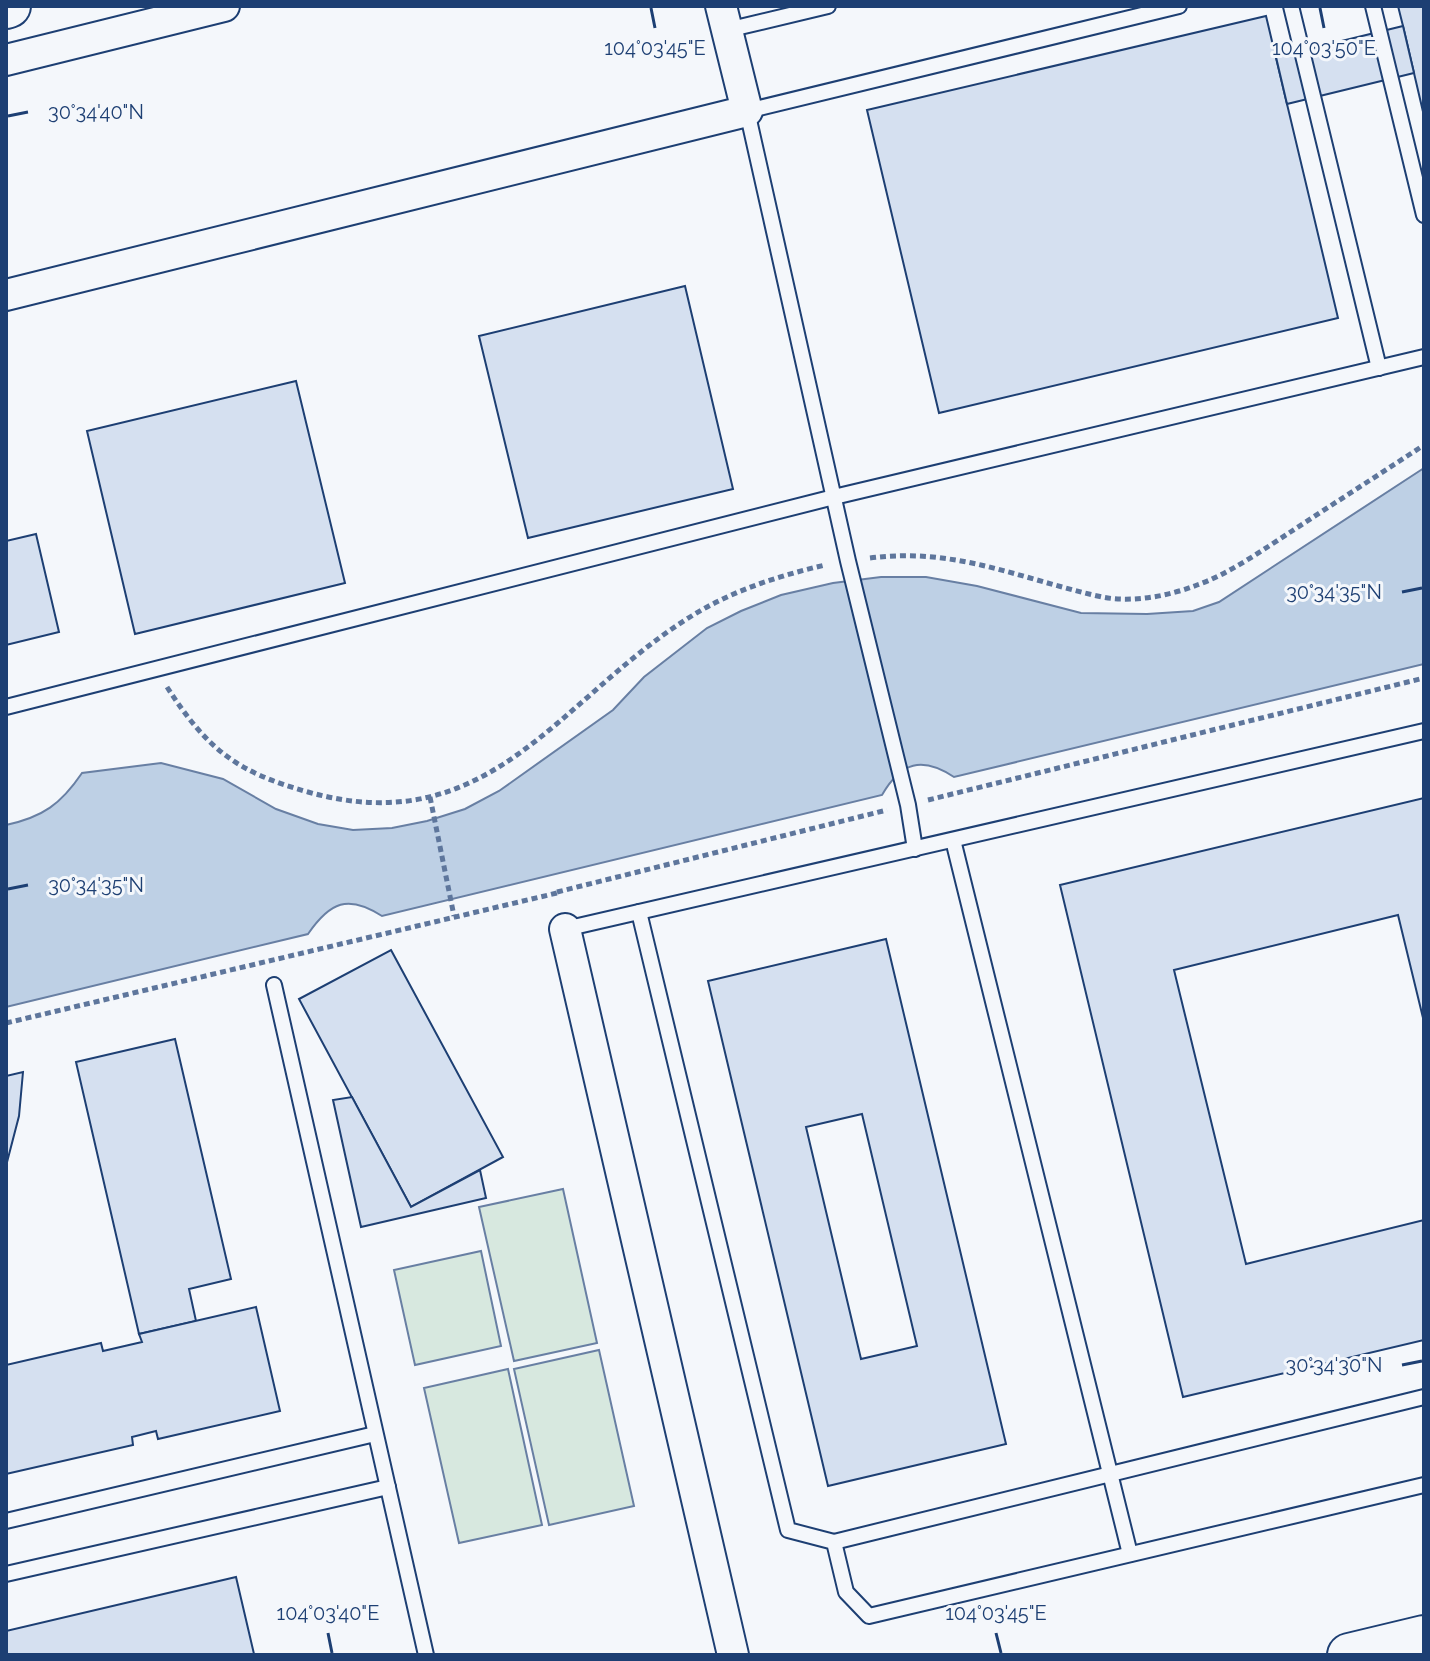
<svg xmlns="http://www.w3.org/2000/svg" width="1430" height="1661" font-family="Raleway,sans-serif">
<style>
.green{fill:#d7e8df;stroke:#687fa3;stroke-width:2}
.water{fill:#bed0e5;stroke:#687fa3;stroke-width:2}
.building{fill:#d5e0f0;stroke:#1d3f73;stroke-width:2;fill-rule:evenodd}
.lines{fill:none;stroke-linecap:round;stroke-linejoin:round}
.lane-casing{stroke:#1d3f73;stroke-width:18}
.street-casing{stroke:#1d3f73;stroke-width:34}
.secondary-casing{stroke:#1d3f73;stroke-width:46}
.path{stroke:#5e769c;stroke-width:5;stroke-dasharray:6 4;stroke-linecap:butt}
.lane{stroke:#f4f7fb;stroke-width:14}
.street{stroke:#f4f7fb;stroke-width:30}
.secondary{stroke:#f4f7fb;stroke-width:42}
.ticks{fill:none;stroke:#1d3f73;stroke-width:3}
.ticks-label{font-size:20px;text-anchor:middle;fill:#1d3f73;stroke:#f4f7fb;stroke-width:6;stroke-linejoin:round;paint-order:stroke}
</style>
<rect width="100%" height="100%" fill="#f4f7fb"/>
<!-- green -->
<g class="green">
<polygon points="563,1189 597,1343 514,1361 479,1207"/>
<polygon points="481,1251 501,1346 415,1365 394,1270"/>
<polygon points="599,1350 634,1506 549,1525 514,1369"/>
<polygon points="508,1369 542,1525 459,1543 424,1388"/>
</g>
<!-- water -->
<path class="water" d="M1424,468V664L954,777C922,756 901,762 882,795L382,916C348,894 330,902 308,934L6,1007V825C43,817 61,804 82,773L161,763L223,779L276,809L318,824L353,830L392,828L427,821L465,809L499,791L613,710L644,677L707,628L741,611L781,595L833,583L881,577H926L977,586L1081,613L1147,614L1193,611L1219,602Z"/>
<!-- building -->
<g class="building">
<polygon points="1398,6 1424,6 1424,116 1403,26"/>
<polygon points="1266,16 1338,318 939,413 867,110"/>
<polygon points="1403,26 1414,73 1287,104 1276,57"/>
<polygon points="685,286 733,489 528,538 479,336"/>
<polygon points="296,381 345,583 135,634 87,431"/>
<polygon points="36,534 59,632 6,645 6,541"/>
<polygon points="1424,798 1424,1022 1398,915 1174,970 1246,1264 1424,1220 1424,1340 1183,1397 1060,885"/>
<path d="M886,939L1006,1444L828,1486L708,981ZM862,1114L917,1346L861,1359L806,1127Z"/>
<polygon points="391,950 503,1157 411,1207 299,999"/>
<polygon points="175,1039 231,1279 189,1289 196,1321 139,1334 76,1062"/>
<polygon points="23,1072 19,1116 6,1166 6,1076"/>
<polygon points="352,1097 411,1207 480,1170 486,1198 361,1227 333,1100"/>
<polygon points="256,1307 280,1411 158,1439 156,1431 132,1437 133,1445 6,1474 6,1365 101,1343 103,1351 142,1342 139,1334"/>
<polygon points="236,1577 254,1654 6,1655 6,1631"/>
</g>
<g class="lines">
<!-- lane casing -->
<g class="lane-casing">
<g id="lane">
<polyline points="1291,6 1379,368"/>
<polyline points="1373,6 1424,215"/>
<polyline points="727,30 828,6"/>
<polyline points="6,707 834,497 1424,357"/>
<polyline points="953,840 1130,1554"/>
<polyline points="915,849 908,805 848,561 747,111 1179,6"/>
<polyline points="639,912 788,1530 834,1542 846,1592 869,1616 1424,1485"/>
<polyline points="565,929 1424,731"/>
<polyline points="274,985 426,1655"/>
<polyline points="6,1521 375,1434"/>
<polyline points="834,1542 1424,1397"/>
<polyline points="6,1574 388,1487"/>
</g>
</g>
<!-- street casing -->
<g class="street-casing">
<g id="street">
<polyline points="6,60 224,6"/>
<polyline points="6,295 747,111 721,6"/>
<polyline points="565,929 733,1655"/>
</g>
</g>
<!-- secondary casing -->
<g class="secondary-casing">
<g id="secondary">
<polyline points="6,7 9,6"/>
<polyline points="1349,1655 1424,1637"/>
</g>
</g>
<!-- path -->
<g class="path">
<path d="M870,558C957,547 1020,579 1102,597C1132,603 1169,596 1197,585C1229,574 1264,549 1292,531C1336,502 1380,474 1424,445"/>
<path d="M167,687C207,749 236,772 308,792C490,843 558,699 690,617C731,591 778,576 825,565"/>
<polyline points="430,797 454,916"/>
<polyline points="928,800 1424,678"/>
<polyline points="557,892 887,810"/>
<polyline points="6,1023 557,893"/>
</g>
<!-- lane -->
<use href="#lane" class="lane"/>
<!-- street -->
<use href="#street" class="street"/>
<!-- secondary -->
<use href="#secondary" class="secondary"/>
</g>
<!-- ticks -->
<path class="ticks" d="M651,8L655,28M1320,8L1324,28M8,116L28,112M1402,592L1422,588M8,889L28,885M1402,1365L1422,1361M328,1633L332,1653M996,1633L1001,1653"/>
<g class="ticks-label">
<text x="655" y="55">104°03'45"E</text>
<text x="1324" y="55">104°03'50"E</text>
<text x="96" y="119">30°34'40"N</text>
<text x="1334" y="599">30°34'35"N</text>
<text x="96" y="892">30°34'35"N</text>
<text x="1334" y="1372">30°34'30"N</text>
<text x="328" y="1620">104°03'40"E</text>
<text x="996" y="1620">104°03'45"E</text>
</g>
<!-- border -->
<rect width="1430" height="1661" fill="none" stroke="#1d3f73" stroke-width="16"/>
</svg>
